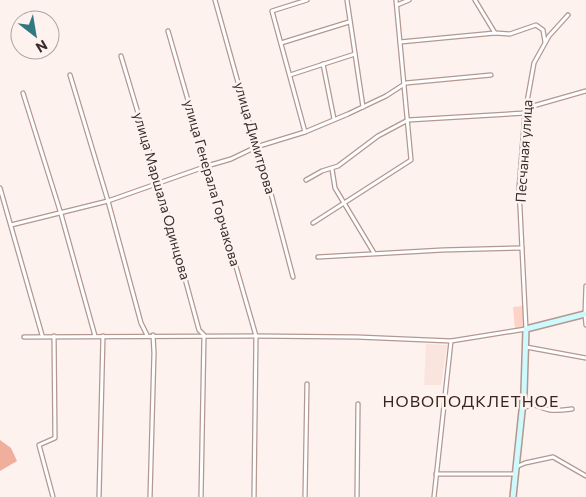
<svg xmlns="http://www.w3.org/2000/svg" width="586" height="497" font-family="Commissioner,sans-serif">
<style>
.built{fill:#fae4de}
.green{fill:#fed2c7}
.forest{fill:#f0ae9d}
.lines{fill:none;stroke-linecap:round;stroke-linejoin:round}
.street-casing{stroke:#b29891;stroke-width:5.5}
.secondary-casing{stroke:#b29891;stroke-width:8}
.street{stroke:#fff;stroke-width:3}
.secondary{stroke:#cefafe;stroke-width:5}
.labels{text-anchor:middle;stroke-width:5;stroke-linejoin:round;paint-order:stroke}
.street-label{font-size:14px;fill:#382d2a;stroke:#fef2ef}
.quarter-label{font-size:16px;letter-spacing:1px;fill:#39241f;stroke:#fef2ef}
</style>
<rect width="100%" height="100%" fill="#fef2ef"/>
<!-- built -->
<polygon class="built" points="426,344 447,345 441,385 424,385"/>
<!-- green -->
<polygon class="green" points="523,306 525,328 515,329 513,307"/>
<!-- forest -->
<polygon class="forest" points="0,440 11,448 17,461 0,471"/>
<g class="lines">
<!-- street casing -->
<g class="street-casing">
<g id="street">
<polyline points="215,0 256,147 260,152 293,277"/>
<polyline points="347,0 363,107"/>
<polyline points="475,0 495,33"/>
<polyline points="397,5 409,0"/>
<polyline points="168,31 256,336 254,497"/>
<polyline points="400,42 495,33 510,34 536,25 543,30 545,42"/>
<polyline points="281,43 349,22"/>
<polyline points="121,56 159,183 199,330 204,335 201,497"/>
<polyline points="323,64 334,119"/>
<polyline points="70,75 108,201 141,323 147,335"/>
<polyline points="290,75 355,54"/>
<polyline points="23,93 61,214 95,336"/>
<polyline points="526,108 586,91"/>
<polyline points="305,132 272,11 307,0"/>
<polyline points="332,169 335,188 374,253"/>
<polyline points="306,180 322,171 338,166 378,136 408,120 525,113"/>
<polyline points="0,188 42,335"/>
<polyline points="313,223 411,160 396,0"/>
<polyline points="11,225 108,201 207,166 231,159 256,147 305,132 348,114 386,96 406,83 491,75"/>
<polyline points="318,257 443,250 522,248"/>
<polyline points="586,286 585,314 586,325"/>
<polyline points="24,337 256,336 357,337 451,341 526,329 519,188 525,113 534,63 549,36 568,15"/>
<polyline points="526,347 586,358"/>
<path d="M522,408C539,402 535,407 550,410C557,411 565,410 572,409"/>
<polyline points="516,467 525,463 553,457 586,476"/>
<polyline points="436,474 515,474"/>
<polyline points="53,497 39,445 55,438 54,336"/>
<polyline points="99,497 103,336"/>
<polyline points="150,497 154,353 153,335"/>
<polyline points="305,497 307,384"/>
<polyline points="357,497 358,404"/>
<polyline points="434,497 451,341"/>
</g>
</g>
<!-- secondary casing -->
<g class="secondary-casing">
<polyline id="secondary" points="513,497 524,392 526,329 585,314"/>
</g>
<!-- street -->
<use href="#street" class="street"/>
<!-- secondary -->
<use href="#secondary" class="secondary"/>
</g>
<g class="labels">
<!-- street labels -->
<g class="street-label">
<text transform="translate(255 138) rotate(74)" y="5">улица Димитрова</text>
<text transform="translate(524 151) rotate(-86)" y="5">Песчаная улица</text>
<text transform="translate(212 183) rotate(74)" y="5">улица Генерала Горчакова</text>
<text transform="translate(162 196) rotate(74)" y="5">улица Маршала Одинцова</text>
</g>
<!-- quarter labels -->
<g class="quarter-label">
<text x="471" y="407">НОВОПОДКЛЕТНОЕ</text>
</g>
</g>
<!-- north arrow -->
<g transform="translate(35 35) rotate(149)"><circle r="24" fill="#fef2ef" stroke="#afa3a0"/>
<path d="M0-4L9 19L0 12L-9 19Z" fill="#307980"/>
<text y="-8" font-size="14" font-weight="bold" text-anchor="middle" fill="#382d2a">N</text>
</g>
</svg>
